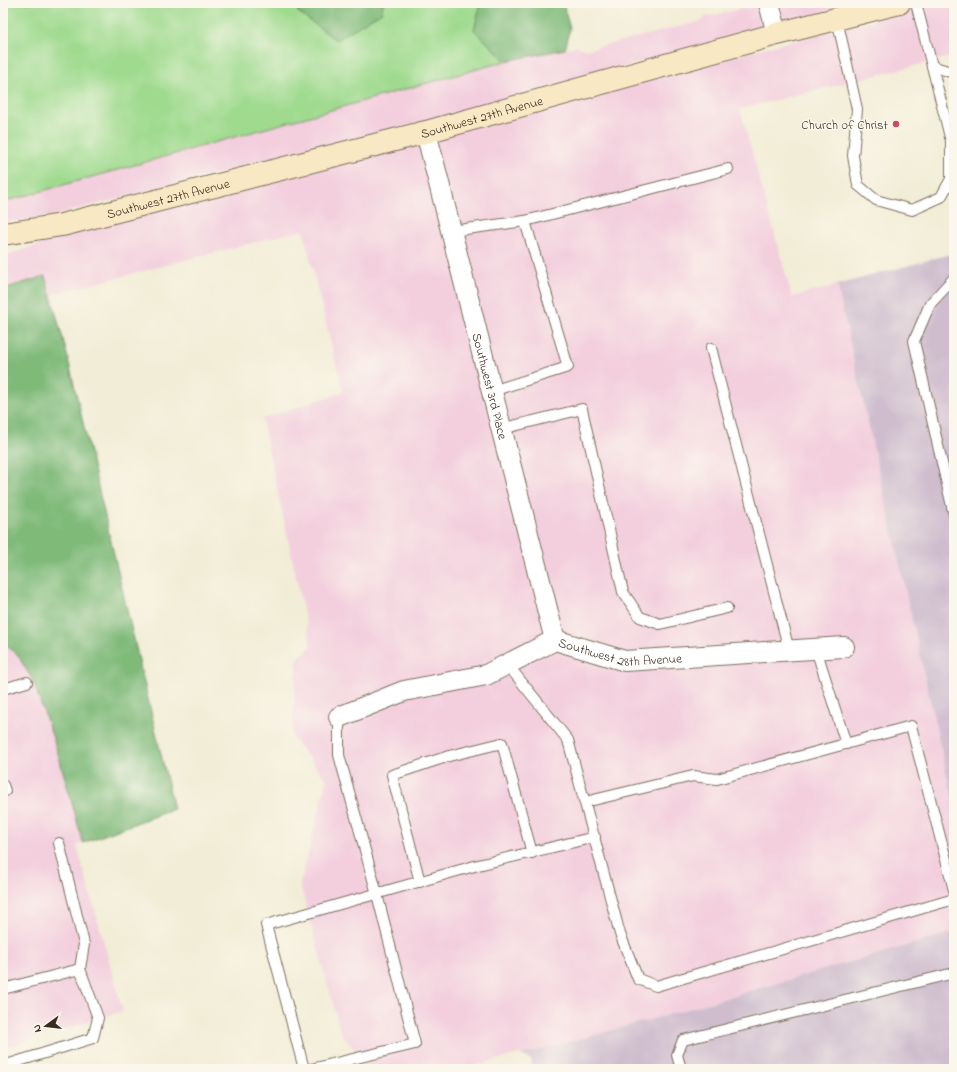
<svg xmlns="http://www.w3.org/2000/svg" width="957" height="1072" font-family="'Indie Flower',sans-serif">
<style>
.built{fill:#f3cfde}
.industrial{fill:#cfbdce}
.green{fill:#9fda8e;stroke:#6d8256}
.forest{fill:#7fba79;stroke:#5d724c}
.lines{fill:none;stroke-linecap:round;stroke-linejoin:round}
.lane-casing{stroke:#7b6e5e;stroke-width:12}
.street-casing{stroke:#7b6e5e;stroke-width:22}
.secondary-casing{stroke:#7b6e5e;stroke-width:24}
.lane{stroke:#fff;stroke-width:10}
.street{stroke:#fff;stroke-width:20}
.secondary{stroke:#f8e8c3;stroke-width:22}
.poi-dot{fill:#d1495b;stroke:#fbf7ec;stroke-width:1.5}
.labels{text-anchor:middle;stroke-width:3;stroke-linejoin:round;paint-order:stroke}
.street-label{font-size:13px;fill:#3b2a1e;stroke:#fbf7ec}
.poi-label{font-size:13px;fill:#3b2a1e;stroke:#fbf7ec;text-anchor:end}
</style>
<rect width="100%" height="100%" fill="#fbf7ec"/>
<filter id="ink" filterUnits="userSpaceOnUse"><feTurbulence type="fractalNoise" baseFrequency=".025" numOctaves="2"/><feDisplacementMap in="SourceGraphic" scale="8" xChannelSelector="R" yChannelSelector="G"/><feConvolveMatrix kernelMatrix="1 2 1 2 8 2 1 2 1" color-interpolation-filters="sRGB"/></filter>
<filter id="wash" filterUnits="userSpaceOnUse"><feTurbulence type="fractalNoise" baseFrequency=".012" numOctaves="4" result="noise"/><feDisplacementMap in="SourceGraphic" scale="16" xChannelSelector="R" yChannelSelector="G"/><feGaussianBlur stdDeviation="0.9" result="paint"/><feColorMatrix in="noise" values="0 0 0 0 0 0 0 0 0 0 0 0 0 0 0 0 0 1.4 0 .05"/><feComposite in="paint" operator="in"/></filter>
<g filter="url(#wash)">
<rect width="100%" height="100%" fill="#f2edd6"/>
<!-- built -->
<g class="built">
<polygon points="769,3 858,3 423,122 69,211 59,215 3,223 3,202 506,61 577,46 586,50 702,21 705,17"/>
<polygon points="943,3 954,3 954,56 740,109 792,297 837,285 954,807 954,932 664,1016 521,1055 519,1054 474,1066 472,1069 370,1069 341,1033 300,884 327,780 292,737 297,659 311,646 262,419 343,392 303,230 53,294 65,346 45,276 3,289 3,257 64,235 780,44"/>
<polygon points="3,643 17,654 33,681 57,750 83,843 77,846 123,1011 3,1048"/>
</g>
<!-- industrial -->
<g class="industrial">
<polygon points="954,253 954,807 837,285"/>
<polygon points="954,932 954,1069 533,1069 531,1060 521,1055 664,1016"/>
</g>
<!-- green -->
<polygon class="green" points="3,3 297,3 298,12 382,12 383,3 481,3 474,30 506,61 3,202"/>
<!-- forest -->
<g class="forest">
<polygon points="297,3 383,3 382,12 336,40 298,12"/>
<polygon points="481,3 563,3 570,29 565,49 506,61 474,30"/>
<polygon points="45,276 65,346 174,809 83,843 57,750 33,681 17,654 3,643 3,289"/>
</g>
</g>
<g filter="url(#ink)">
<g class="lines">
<!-- lane casing -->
<g class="lane-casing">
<g id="lane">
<polyline points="837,19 857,109 853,156 858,185 876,200 912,210 941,197 951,179 951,141 916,3"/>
<polyline points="932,66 954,73"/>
<polyline points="525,221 728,169"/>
<polyline points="451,231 525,221 568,367 492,391"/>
<polyline points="954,278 930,304 914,341 954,515"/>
<polyline points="711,348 789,650"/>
<polyline points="501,429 582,409 623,592 640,617 660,624 727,608"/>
<polyline points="816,649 846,744"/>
<polyline points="507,664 568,740 620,934 638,979 656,986 954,899"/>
<polyline points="3,689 27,682"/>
<polyline points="3,785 5,791"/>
<polyline points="585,802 693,776 717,779 911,726 954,890"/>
<polyline points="420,882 392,775 449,756 502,743 532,853"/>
<polyline points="3,989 80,969"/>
<polyline points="3,1066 93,1038 98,1018 80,969 84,944 59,843"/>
<polyline points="304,1069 266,925 478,865 595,837"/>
<polyline points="311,1069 415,1044 377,894 339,755 339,717"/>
<polyline points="681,1069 677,1055 683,1040 954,973"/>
</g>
</g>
<!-- street casing -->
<g class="street-casing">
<g id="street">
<polyline points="769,3 777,34"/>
<path id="s1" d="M426,132L555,640"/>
<path id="s2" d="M339,717L404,691L486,675L555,640L625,661L844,647"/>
</g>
</g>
<!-- secondary casing -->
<g class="secondary-casing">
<g id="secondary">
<path id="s3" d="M3,234L62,225L426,132L777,34L899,3"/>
</g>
</g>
<!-- lane -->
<use href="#lane" class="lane"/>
<!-- street -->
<use href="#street" class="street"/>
<!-- secondary -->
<use href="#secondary" class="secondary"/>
</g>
</g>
<!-- markers -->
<circle class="poi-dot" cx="896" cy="124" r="4"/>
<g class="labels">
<!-- street labels -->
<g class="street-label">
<text dy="5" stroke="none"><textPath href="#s3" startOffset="493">Southwest 27th Avenue</textPath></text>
<text dy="5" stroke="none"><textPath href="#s3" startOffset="169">Southwest 27th Avenue</textPath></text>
<text dy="5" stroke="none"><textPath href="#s1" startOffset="262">Southwest 3rd Place</textPath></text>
<text dy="5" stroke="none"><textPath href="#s2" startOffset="298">Southwest 28th Avenue</textPath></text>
</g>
<!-- poi labels -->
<g class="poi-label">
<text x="888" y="129">Church of Christ</text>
</g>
</g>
<!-- margin -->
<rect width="957" height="1072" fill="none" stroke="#fbf7ec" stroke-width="16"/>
<!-- north arrow -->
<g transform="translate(46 1026) rotate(255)" stroke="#fbf7ec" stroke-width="3" paint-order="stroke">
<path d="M0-3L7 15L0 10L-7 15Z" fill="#3b2a1e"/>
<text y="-6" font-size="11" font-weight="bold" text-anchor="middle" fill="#3b2a1e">N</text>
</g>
</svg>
